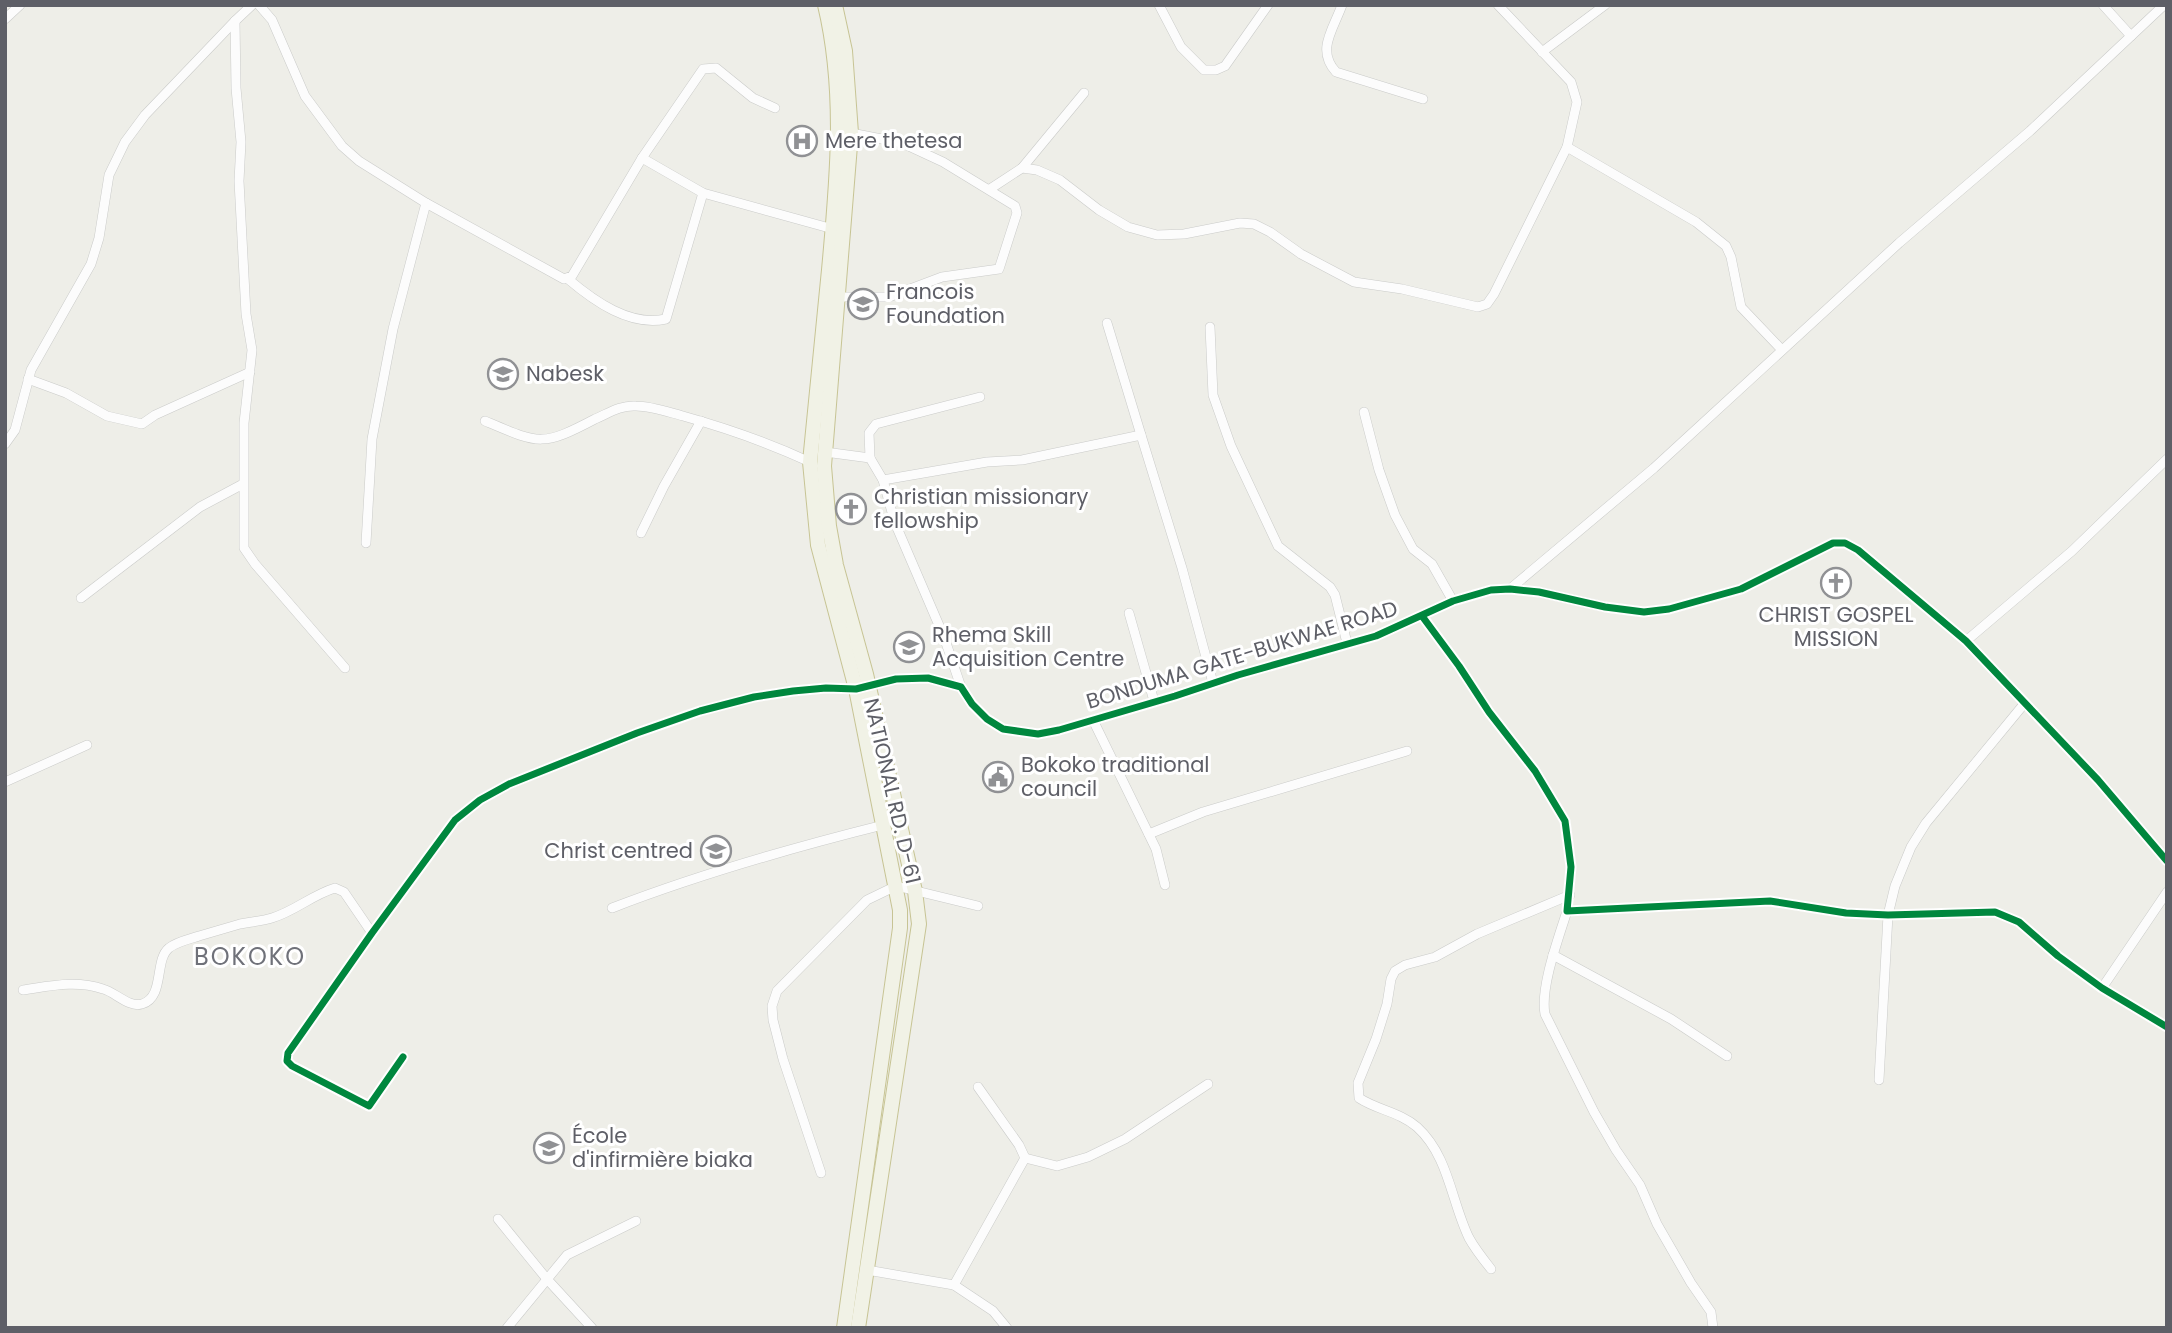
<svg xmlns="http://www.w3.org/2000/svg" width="2172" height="1333" font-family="Poppins,sans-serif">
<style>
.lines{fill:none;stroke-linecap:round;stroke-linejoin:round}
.minor-casing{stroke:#cacbc9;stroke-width:10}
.trunk-casing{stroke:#c7c494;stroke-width:16}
.minor{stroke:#fcfcfc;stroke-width:9}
.trunk{stroke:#f1f2e6;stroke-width:14}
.cycleway-casing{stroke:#fff;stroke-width:11}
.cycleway{stroke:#00873e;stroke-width:7}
.labels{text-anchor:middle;stroke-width:6;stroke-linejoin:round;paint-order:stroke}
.poi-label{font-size:21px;fill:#5e5f67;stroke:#fff;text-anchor:start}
.street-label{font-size:21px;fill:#5e5f67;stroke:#fff}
.quarter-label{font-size:24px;letter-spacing:2px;fill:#6f7179;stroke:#fff}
</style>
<rect width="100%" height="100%" fill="#eeeee8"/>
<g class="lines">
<!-- minor casing -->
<g class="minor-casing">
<g id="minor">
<polyline points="259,5 272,20 305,96 342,146 359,161 426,203 564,279 572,276 642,158 703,193 833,229"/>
<polyline points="1159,5 1181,47 1204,70 1216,70 1225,66 1268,5"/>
<path d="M1342,5C1333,30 1316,50 1336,72L1423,99"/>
<polyline points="1498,5 1571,82 1577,102 1567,147 1696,222 1726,246 1731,257 1741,307 1782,350"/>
<polyline points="2103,5 2131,36"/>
<polyline points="5,19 20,5"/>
<polyline points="235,21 236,88 241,142 239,181 246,314 252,350 244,423 244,548 255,564 345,668"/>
<polyline points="1542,52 1605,5"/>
<polyline points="642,158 703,69 716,68 753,98 775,108"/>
<polyline points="1022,168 1084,93"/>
<polyline points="990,189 1022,168 1037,170 1060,180 1099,210 1128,227 1157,235 1184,234 1240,223 1254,224 1270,232 1301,254 1354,282 1402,289 1478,307 1487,304 1494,294 1567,147"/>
<path d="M568,279C594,301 630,327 666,319L703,193"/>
<polyline points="838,297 889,297 942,277 999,269 1017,213 1015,206 943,162 902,143 851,133"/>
<polyline points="1107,323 1141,435"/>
<polyline points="1210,327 1213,395 1231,446 1278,546 1330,587 1335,595 1347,643"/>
<polyline points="28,379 66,393 107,416 142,424 155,415 250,372"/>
<polyline points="1364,412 1379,470 1395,515 1413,549 1432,564 1453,601"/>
<path d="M485,421C539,444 542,447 595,419C609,413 620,405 636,406C651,406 668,412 683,416C726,428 769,443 810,462"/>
<polyline points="5,444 15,430 31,370 91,264 99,238 109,175 125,142 145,115 235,21 252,5"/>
<polyline points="825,452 870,458 883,480 895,523 944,637 961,687"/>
<polyline points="870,458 869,433 876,424 980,397"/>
<polyline points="883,480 987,462 1022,460 1141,435 1182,568 1213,683"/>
<polyline points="641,533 664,486 701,421"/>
<polyline points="366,543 372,439 393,329 426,203"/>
<polyline points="1510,589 1654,468 1899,243 2030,131 2164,5"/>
<polyline points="81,598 200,507 243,484"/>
<polyline points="1129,613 1154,701"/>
<polyline points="1422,616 1459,666 1489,712 1535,771 1565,821 1571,867 1567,911 1770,901 1846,913 1888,915 1995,912 2019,922 2058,956 2102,988 2167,1027"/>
<polyline points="1966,641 2072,551 2167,459"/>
<polyline points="1093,720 1156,849 1165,885"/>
<polyline points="5,782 87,745"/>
<polyline points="1149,834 1203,812 1407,751"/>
<path d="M612,908C700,874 791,848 883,825"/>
<path d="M1567,911C1559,937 1540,987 1545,1014L1594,1112L1616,1150L1640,1185L1657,1224L1691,1283L1711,1312L1713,1328"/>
<polyline points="1553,955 1671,1019 1727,1056"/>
<polyline points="2102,988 2167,892"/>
<path d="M23,990C51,986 76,980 103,989C115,992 129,1008 142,1004C165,997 154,960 169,948C176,942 190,939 199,936C213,932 226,928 240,924C251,922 262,921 272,918C295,911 312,895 335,888L344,892L372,933"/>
<polyline points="403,1057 369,1106 292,1066 287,1061 288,1053 372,933 455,820 480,800 509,784 637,733 700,711 754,697 793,691 826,688 856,689 896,679 928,678 961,687 972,704 987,719 1003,729 1038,734 1059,730 1175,696 1238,675 1376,636 1453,601 1491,590 1510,589 1539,592 1605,607 1644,612 1669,609 1741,589 1833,543 1845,543 1858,550 1966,641 2098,780 2167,861"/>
<polyline points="1879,1080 1888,915 1895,886 1911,847 1926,823 2024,704"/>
<polyline points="1025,1158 1057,1166 1088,1157 1125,1139 1208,1084"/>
<polyline points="821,1173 783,1059 773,1020 772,1006 777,991 867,900 896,886 978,906"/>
<polyline points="498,1219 546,1278 592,1328"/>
<path d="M1491,1269C1483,1259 1475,1249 1469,1238C1451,1201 1449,1156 1417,1127C1400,1112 1377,1110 1359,1098L1358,1083L1376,1039L1387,1004L1391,979L1395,971L1405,965L1435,957L1477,934L1570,895"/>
<polyline points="867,1270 954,1285 993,1311 1007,1328"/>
<polyline points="954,1285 1025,1158 1019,1145 978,1087"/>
<polyline points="507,1328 567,1255 636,1221"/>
</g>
</g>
<!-- trunk casing -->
<g class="trunk-casing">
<g id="trunk">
<path d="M825,5C846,93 837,182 829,270C823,334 816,398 810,462L818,545L856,689L900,910V928L844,1328"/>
<polyline points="835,5 845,51 851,133 824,466 829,526 836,565 866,674 915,891 919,924 858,1328"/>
</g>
</g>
<!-- minor -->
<use href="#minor" class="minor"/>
<!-- trunk -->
<use href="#trunk" class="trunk"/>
<!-- cycleway casing -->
<g class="cycleway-casing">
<g id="cycleway">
<polyline points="1422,616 1459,666 1489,712 1535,771 1565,821 1571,867 1567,911 1770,901 1846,913 1888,915 1995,912 2019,922 2058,956 2102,988 2167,1027"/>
<polyline points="403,1057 369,1106 292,1066 287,1061 288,1053 372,933 455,820 480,800 509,784 637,733 700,711 754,697 793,691 826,688 856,689 896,679 928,678 961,687 972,704 987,719 1003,729 1038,734 1059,730 1175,696 1238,675 1376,636 1453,601 1491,590 1510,589 1539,592 1605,607 1644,612 1669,609 1741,589 1833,543 1845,543 1858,550 1966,641 2098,780 2167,861"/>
</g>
</g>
<!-- cycleway -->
<use href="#cycleway" class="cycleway"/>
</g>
<!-- icons -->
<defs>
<g id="hospital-ring" transform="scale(1.575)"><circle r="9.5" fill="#fff" stroke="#909194" stroke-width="1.5"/><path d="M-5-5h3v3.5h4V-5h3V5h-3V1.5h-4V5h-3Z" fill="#909194"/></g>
<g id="school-ring" transform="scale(1.575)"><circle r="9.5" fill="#fff" stroke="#909194" stroke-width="1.5"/><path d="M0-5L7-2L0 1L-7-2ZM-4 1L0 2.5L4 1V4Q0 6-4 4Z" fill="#909194"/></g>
<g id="church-ring" transform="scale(1.575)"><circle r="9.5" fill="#fff" stroke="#909194" stroke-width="1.5"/><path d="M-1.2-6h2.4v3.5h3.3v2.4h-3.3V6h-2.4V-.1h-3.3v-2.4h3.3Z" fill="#909194"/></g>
<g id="university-ring" transform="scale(1.575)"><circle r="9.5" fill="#fff" stroke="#909194" stroke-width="1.5"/><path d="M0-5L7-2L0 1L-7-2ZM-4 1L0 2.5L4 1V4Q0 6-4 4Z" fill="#909194"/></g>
<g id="civic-ring" transform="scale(1.575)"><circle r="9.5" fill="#fff" stroke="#909194" stroke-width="1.5"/><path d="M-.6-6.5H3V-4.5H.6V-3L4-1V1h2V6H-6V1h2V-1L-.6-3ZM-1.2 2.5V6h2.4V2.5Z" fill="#909194"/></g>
</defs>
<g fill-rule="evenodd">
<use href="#hospital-ring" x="802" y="141"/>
<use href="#school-ring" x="863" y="304"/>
<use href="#school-ring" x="503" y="374"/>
<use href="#church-ring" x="851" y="509"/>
<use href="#church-ring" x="1836" y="583"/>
<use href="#university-ring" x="909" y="647"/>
<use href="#civic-ring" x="998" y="777"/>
<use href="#school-ring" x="716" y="851"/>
<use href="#university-ring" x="549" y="1148"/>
</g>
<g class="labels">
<!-- poi labels -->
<g class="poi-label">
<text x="825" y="148">Mere thetesa</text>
<text x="886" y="299">Francois<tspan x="886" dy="24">Foundation</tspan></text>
<text x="526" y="381">Nabesk</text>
<text x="874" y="504">Christian missionary<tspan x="874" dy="24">fellowship</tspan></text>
<text x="1836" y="622" text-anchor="middle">CHRIST GOSPEL<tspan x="1836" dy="24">MISSION</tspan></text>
<text x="932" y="642">Rhema Skill<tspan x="932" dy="24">Acquisition Centre</tspan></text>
<text x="1021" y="772">Bokoko traditional<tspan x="1021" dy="24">council</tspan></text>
<text x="693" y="858" text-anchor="end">Christ centred</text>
<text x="572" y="1143">École<tspan x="572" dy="24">d'infirmière biaka</tspan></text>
</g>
<!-- street labels -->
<g class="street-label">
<text transform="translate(1242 655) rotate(-17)" y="7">BONDUMA GATE-BUKWAE ROAD</text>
<text transform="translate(892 791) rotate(77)" y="7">NATIONAL RD. D-61</text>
</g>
<!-- quarter labels -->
<g class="quarter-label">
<text x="250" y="965">BOKOKO</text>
</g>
</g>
<!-- border -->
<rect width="2172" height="1333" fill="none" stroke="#5e5f67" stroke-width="14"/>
</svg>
